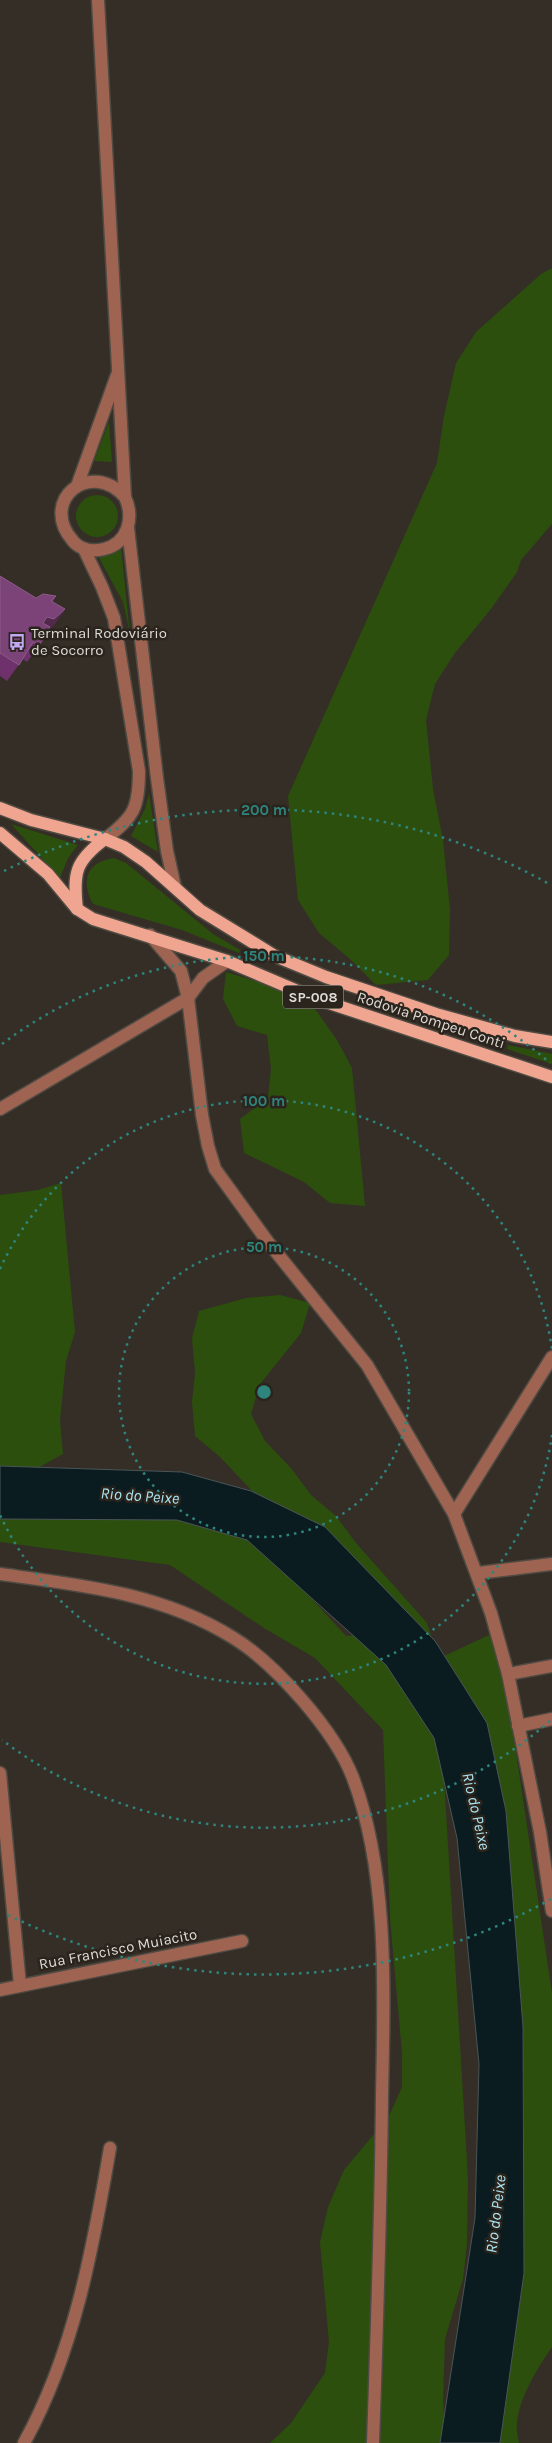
<svg xmlns="http://www.w3.org/2000/svg" width="552" height="2443" font-family="Karla,sans-serif">
<style>
.green{fill:#2c4f0e}
.water{fill:#0a1c20;stroke:#4a5557}
.lines{fill:none;stroke-linecap:round;stroke-linejoin:round}
.minor-casing{stroke:#4f4a42;stroke-width:15}
.major-casing{stroke:#4f4a42;stroke-width:15}
.minor{stroke:#9f6352;stroke-width:12}
.major{stroke:#f0a590;stroke-width:12}
.wall{fill:#6e316b}
.shaded-wall{fill:#52284b}
.building{fill:#7b4377;stroke:#8a5b86}
.ring{fill:none;stroke:#2e857e;stroke-width:2.5;stroke-dasharray:2.5 5}
.labels{text-anchor:middle;stroke-width:5;stroke-linejoin:round;paint-order:stroke}
.shield{fill:#2a241d;stroke:#a9a49e;stroke-width:1}
.shield-label{font-size:14px;font-weight:bold;fill:#dfdbd6}
.poi-label{font-size:15px;fill:#dfdbd6;stroke:#2a241d;text-anchor:start}
.street-label{font-size:15px;fill:#dfdbd6;stroke:#2a241d}
.water-label{font-size:16px;font-style:italic;fill:#aae4f3;stroke:#2a241d}
.centre{fill:#2e857e;stroke:#2a241d;stroke-width:2.5}
.ring-label{font-size:15px;text-anchor:middle;font-weight:bold;fill:#2e857e;stroke:#2a241d;stroke-width:5;stroke-linejoin:round;paint-order:stroke}
</style>
<rect width="100%" height="100%" fill="#342e26"/>
<!-- green -->
<g class="green">
<polygon points="552,268 552,524 521,560 517,572 491,609 455,653 435,684 426,720 433,789 443,840 450,909 449,955 428,980 376,985 350,959 319,933 298,900 288,796 437,463 444,416 456,363 476,332 541,274"/>
<polygon points="109,422 112,462 94,461"/>
<circle cx="97" cy="516" r="21"/>
<polygon points="121,547 130,634 123,602 97,554"/>
<polygon points="149,794 158,852 131,836 145,809"/>
<polygon points="11,824 78,845 68,858 60,878"/>
<path d="M114,858L126,863L213,934L240,950L239,953L182,930L93,904C80,880 87,862 114,858Z"/>
<polygon points="226,972 262,983 292,986 318,1013 337,1040 352,1068 365,1206 330,1203 304,1182 244,1153 240,1119 268,1098 271,1069 267,1035 237,1026 223,999"/>
<polygon points="508,1045 552,1054 552,1064 507,1049"/>
<polygon points="61,1183 75,1332 66,1361 60,1420 63,1454 36,1469 0,1471 0,1195 38,1190"/>
<polygon points="280,1295 310,1303 301,1333 260,1384 251,1414 265,1441 291,1468 311,1495 336,1516 356,1543 427,1623 436,1651 330,1574 220,1457 195,1436 192,1402 195,1373 192,1338 199,1311 246,1298"/>
<polygon points="0,1519 177,1520 247,1540 310,1597 346,1636 367,1635 441,1728 468,2178 467,2244 463,2279 445,2339 443,2401 446,2443 270,2443 291,2423 325,2373 329,2342 320,2242 328,2207 344,2170 389,2116 402,2087 402,2053 390,1918 383,1730 315,1658 264,1628 170,1565 0,1542"/>
<path d="M489,1635L504,1672L552,1993V2347C538,2367 519,2398 517,2423C516,2429 518,2437 519,2443H490L504,2331L444,1656Z"/>
</g>
<!-- water -->
<polygon class="water" points="0,1466 182,1472 251,1491 325,1527 435,1641 487,1723 506,1811 523,2027 524,2273 500,2443 440,2443 475,2218 479,2064 457,1838 434,1738 386,1665 247,1540 177,1520 0,1519"/>
<g class="lines">
<!-- minor casing -->
<g class="minor-casing">
<g id="minor">
<path d="M98,0L125,497C134,517 129,543 104,549C94,552 80,550 73,541C38,501 90,458 125,497"/>
<polyline points="77,486 117,375"/>
<polyline points="128,528 157,778 167,851 175,887"/>
<path d="M84,549L102,587L114,618L139,771C139,808 134,817 105,839"/>
<polyline points="150,935 181,971 188,998 202,1115 208,1146 215,1169 268,1242 367,1365 454,1514 491,1613 508,1674 540,1832 552,1911"/>
<polyline points="0,1109 188,998 203,978 227,961"/>
<polyline points="454,1514 552,1357"/>
<polyline points="478,1573 552,1564"/>
<path d="M0,1574C81,1585 161,1593 232,1637C275,1663 335,1731 353,1778C389,1873 384,1994 382,2095C381,2211 377,2327 373,2443"/>
<polyline points="508,1674 552,1666"/>
<polyline points="518,1726 552,1719"/>
<polyline points="0,1773 20,1985"/>
<polyline points="0,1990 242,1941"/>
<path d="M24,2443C74,2353 93,2248 110,2148"/>
</g>
</g>
<!-- major casing -->
<g class="major-casing">
<g id="major">
<polyline points="0,808 31,820 105,839 124,847 146,862 200,910 275,956 326,977 436,1014 515,1036 552,1042"/>
<polyline points="0,833 48,874 77,909 93,919 227,961 314,998 552,1077"/>
<path d="M77,909C73,873 75,861 105,839"/>
</g>
</g>
<!-- minor -->
<use href="#minor" class="minor"/>
<!-- major -->
<use href="#major" class="major"/>
</g>
<!-- wall -->
<polygon class="wall" points="0,576 36,598 56,596 53,602 65,609 54,625 48,630 39,646 27,662 23,659 7,681 0,676"/>
<!-- shaded-wall -->
<polygon class="shaded-wall" points="65,609 54,625 43,635 36,634 47,617"/>
<!-- building -->
<polygon class="building" points="0,576 36,598 43,594 56,596 51,601 65,609 54,619 47,617 43,623 50,627 39,646 33,642 19,665 0,653"/>
<!-- distance rings -->
<g class="ring">
<circle cx="264" cy="1392" r="145"/>
<path d="M552 1435A291 291 0 0 1 0 1515M0 1269A291 291 0 0 1 552 1349"/>
<path d="M550 1721A436 436 0 0 1 2 1740M2 1044A436 436 0 0 1 550 1063"/>
<path d="M551 1899A582 582 0 0 1 4 1913M4 871A582 582 0 0 1 551 885"/>
</g>
<!-- icons -->
<defs>
<g id="bus-bare" transform="scale(1.35)"><path d="M-5-6H5V4H4V6H2V4H-2V6H-4V4H-5ZM-3.5-4V0h7V-4ZM-3.5 1.2v1.5H-2V1.2ZM2 1.2v1.5H3.5V1.2Z" fill="#c2a7f2" stroke="#2a241d" stroke-width="2.5" paint-order="stroke"/></g>
</defs>
<g fill-rule="evenodd">
<use href="#bus-bare" x="17" y="642"/>
</g>
<g class="labels">
<!-- shield labels -->
<rect class="shield" x="283" y="985.5" width="60" height="23" rx="4"/>
<g class="shield-label">
<text x="313" y="1002">SP-008</text>
</g>
<!-- poi labels -->
<g class="poi-label">
<text x="31" y="638">Terminal Rodoviário<tspan x="31" dy="17">de Socorro</tspan></text>
</g>
<!-- street labels -->
<g class="street-label">
<text transform="translate(431 1020) rotate(18)" y="5">Rodovia Pompeu Conti</text>
<text transform="translate(118 1949) rotate(-11)" y="5">Rua Francisco Muiacito</text>
</g>
<!-- water labels -->
<g class="water-label">
<text transform="translate(140 1495) rotate(4)" y="6">Rio do Peixe</text>
<text transform="translate(477 1811) rotate(77)" y="6">Rio do Peixe</text>
<text transform="translate(495 2214) rotate(-83)" y="6">Rio do Peixe</text>
</g>
</g>
<circle cx="264" cy="1392" r="8" class="centre"/>
<g class="ring-label">
<text x="264" y="815">200 m</text>
<text x="264" y="961">150 m</text>
<text x="264" y="1106">100 m</text>
<text x="264" y="1252">50 m</text>
</g>
</svg>
